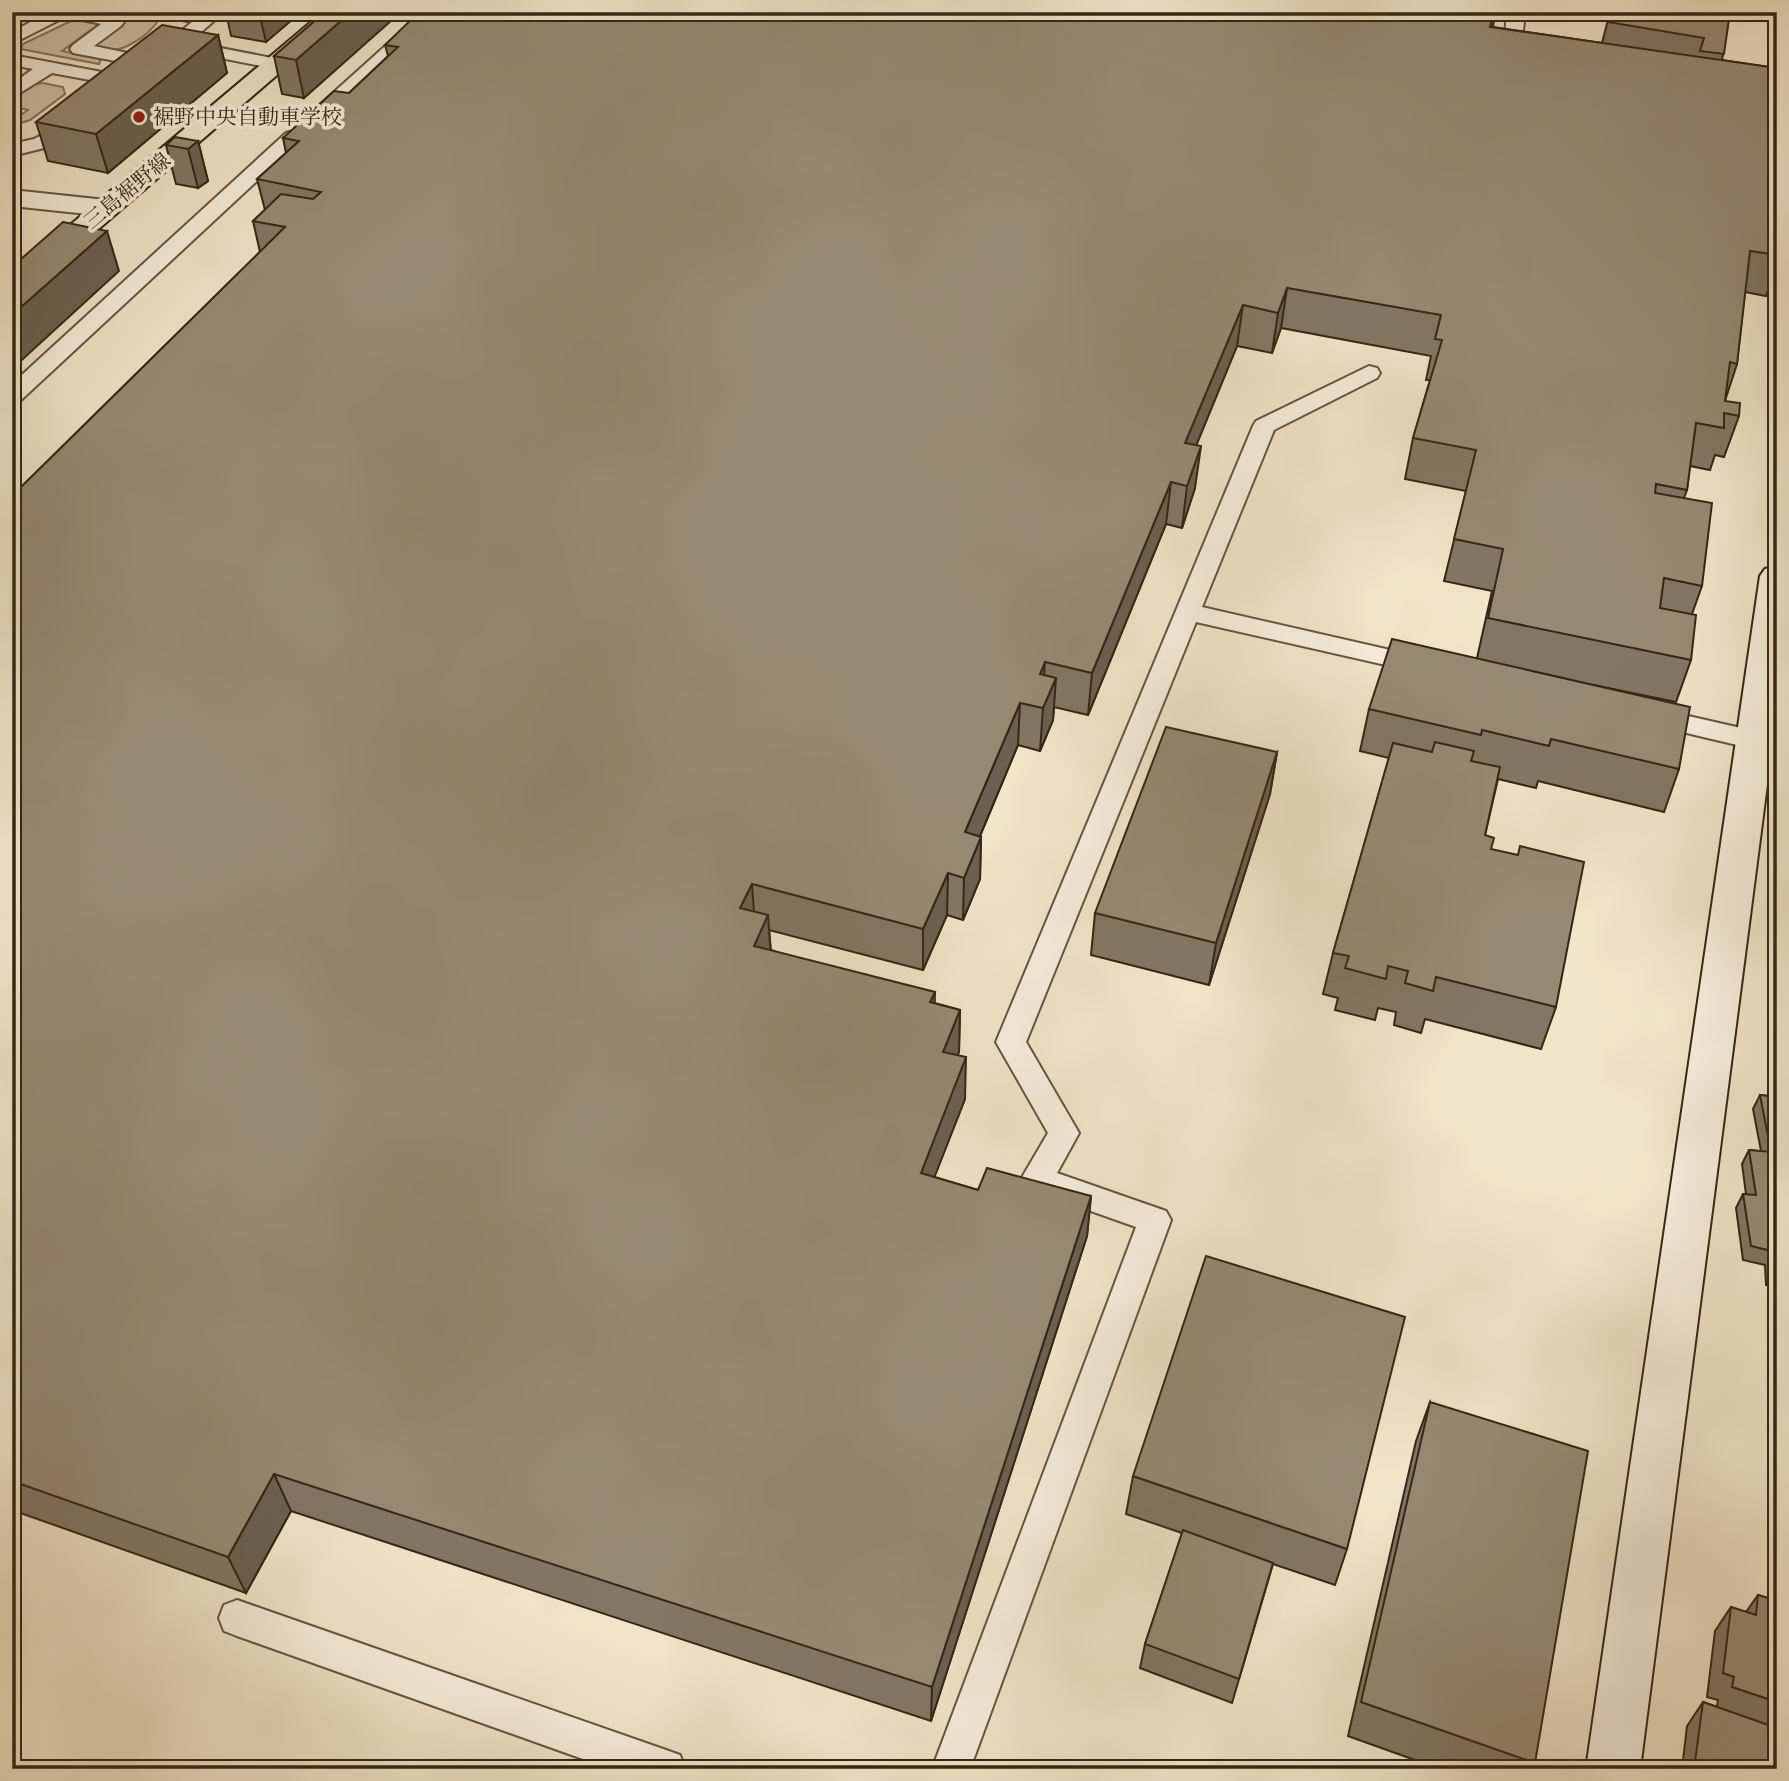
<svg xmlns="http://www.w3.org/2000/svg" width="1789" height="1781" font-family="Cardo,'Noto Serif JP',serif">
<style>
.green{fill:#d2c5ab;stroke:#837660;stroke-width:2}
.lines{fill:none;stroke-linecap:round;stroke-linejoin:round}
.lane-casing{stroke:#645643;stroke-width:4}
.street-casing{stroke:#645643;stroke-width:4}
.secondary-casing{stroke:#342616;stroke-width:4}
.primary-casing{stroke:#342616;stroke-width:4}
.lane{fill:#f7efdd;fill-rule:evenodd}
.street{fill:#f7efdd;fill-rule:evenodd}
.secondary{fill:#f7efdd;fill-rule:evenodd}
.primary{fill:#f2e6ca;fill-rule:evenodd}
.wall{fill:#827764;stroke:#342616;stroke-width:2}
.shaded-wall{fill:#6a6151;stroke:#342616;stroke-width:2}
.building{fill:#978a74;stroke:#342616;stroke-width:2}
.poi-dot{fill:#8f2418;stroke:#f7efdd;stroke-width:2.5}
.labels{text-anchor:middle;stroke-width:7;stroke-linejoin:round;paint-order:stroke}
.far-poi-label{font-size:21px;fill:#342616;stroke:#f7efdd;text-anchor:start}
.far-street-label{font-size:21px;fill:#342616;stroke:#f7efdd}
</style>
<rect width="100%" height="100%" fill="#f2e6ca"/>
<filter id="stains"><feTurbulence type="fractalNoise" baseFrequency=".00286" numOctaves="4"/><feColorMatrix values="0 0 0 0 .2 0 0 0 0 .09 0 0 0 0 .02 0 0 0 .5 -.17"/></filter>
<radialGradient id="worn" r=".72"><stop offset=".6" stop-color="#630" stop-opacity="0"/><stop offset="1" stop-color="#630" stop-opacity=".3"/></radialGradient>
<!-- green -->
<g class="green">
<path d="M98,12H134L161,17C148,37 115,61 93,45L128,19Z"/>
<polygon points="73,20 99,24 62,51 101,59 99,64 21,49 23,44"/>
<polygon points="43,83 63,87 65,94 30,120 12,126 12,116 18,117 28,110 12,106 12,99 31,85"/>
</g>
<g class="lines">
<!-- lane casing -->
<g class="lane-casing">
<g id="lane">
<polygon points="49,12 95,12 121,18 124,22 121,26 94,46 152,58 161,63 152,68 73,53 70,49 73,45 101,24 67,16 12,44 12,32"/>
<polygon points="159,12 224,12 190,42 277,59 286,64 277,69 180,50 170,58 158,58 155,54 158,50 192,22 161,16"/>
<polygon points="423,12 441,12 327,119 313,119 311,115 313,111"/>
<polygon points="1500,12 1518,12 1524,22 1520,53 1514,54 1505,49 1506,22"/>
<polygon points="12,55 128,77 137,82 128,87 52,73 12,98 12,84 33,69 12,65"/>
<polygon points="74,118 83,124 81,128 48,147 12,156 12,144 34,139"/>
<polygon points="293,131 300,133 302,137 300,141 20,401 12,403 12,384 286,133"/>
<polygon points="1369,366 1377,368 1380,373 1377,378 1274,430 1202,607 1421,657 1430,659 1434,665 1430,671 1421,673 1196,622 1026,1042 1079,1133 1057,1173 1166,1211 1171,1220 970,1769 932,1769 1136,1227 1026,1188 1021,1179 1048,1133 996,1042 1253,426 1256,421"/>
<polygon points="1649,707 1754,731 1763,734 1767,740 1763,746 1754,749 1640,722 1636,716 1640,710"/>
<polygon points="237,1600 666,1750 680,1755 685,1769 611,1769 237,1636 224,1631 219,1618 224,1605"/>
</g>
</g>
<!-- street casing -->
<g class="street-casing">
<polygon id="street" points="12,190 106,200 116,202 120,208 116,214 106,216 12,206"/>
</g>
<!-- secondary casing -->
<g class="secondary-casing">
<polygon id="secondary" points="1777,566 1777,707 1640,1769 1586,1769 1760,576 1765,569"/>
</g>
<!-- primary casing -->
<g class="primary-casing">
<polygon id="primary" points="323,12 350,12 22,295 12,297 12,274"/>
</g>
<!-- lane -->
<use href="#lane" class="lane"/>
<!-- street -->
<use href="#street" class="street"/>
<!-- secondary -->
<use href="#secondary" class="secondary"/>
<!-- primary -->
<use href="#primary" class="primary"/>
</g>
<!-- wall -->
<g class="wall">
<polygon points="226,12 301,12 266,42 231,36"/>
<polygon points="325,12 304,98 282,94 274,56"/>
<polygon points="1610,12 1730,12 1722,60 1777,68 1777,265 1766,296 1745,292 1737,364 1725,401 1739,416 1724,457 1715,455 1710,470 1690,466 1687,490 1684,498 1702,586 1692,614 1691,660 1676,702 1593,685 1679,769 1664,812 1538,781 1536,788 1498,779 1485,835 1491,849 1556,1007 1541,1049 1425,1019 1421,1033 1394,1025 1396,1012 1378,1008 1375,1020 1335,1010 1338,998 1323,994 1333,953 1389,758 1360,751 1369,709 1477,658 1492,591 1444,581 1466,491 1405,479 1413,438 1430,380 1426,380 1431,356 1281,328 1272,353 1237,346 1196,445 1195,488 1182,528 1166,524 1088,715 1054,707 1053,720 1040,751 1018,745 980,836 981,837 980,879 963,920 947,915 923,970 769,930 771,950 934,1003 960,1010 959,1052 957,1055 965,1099 934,1177 978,1190 1091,1196 1087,1236 931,1721 291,1511 246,1593 12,1510 12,496 260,252 253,221 265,210 257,179 286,153 283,138 349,93 388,56 385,45 1493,27 1602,43"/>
<polygon points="218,35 227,73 108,173 48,161 36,122"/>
<polygon points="198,141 208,181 198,188 176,184 166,145"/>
<polygon points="1277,752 1270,794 1209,985 1091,955 1095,913"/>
<polygon points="1760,1095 1777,1097 1777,1286 1766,1285 1765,1265 1743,1260 1736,1208 1743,1194 1746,1194 1742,1164 1749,1150 1761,1151 1753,1109"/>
<polygon points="1430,1402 1535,1763 1532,1769 1440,1769 1348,1736 1416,1441"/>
<polygon points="1133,1476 1347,1549 1335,1585 1273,1564 1232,1703 1140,1668 1145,1644 1182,1533 1126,1514"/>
<polygon points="1777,1592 1777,1725 1775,1727 1777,1769 1682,1769 1687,1726 1703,1702 1717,1707 1718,1700 1707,1697 1715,1631 1731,1607 1746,1612 1758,1595 1771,1599"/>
</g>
<!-- shaded-wall -->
<g class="shaded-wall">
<polygon points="259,12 301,12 266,42"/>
<polygon points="351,12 401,12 304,98 296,60"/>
<polygon points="1494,12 1496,12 1492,31 1490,27"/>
<polygon points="218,35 227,73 108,173 96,134"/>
<polygon points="198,141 208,181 198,188 188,149"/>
<polygon points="107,231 119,271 12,369 12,315"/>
<polygon points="1287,288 1281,328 1272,353 1278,313"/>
<polygon points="1243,305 1237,346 1180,485 1185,443"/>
<polygon points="1201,446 1195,488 1182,528 1187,486"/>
<polygon points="1171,482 1166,524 1088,715 1092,673"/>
<polygon points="1045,662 1042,704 1040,674"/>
<polygon points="1056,678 1053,720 1040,751 1043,708"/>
<polygon points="1020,703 1018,745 964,874 965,832"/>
<polygon points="1277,752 1270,794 1209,985 1216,943"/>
<polygon points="981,837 980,879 963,920 964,878"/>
<polygon points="948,873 947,915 923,970 923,929"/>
<polygon points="752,884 755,926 740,908"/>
<polygon points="768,915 771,957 754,946"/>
<polygon points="935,992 934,1033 930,1002"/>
<polygon points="960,1010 959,1052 942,1093 943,1052"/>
<polygon points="966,1057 965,1099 920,1214 921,1173"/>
<polygon points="1091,1196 1087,1236 931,1721 932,1687"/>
<polygon points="274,1474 291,1511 246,1593 228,1557"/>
</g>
<!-- building -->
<g class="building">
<polygon points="325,12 351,12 296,60 274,56"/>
<polygon points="419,12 1494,12 1490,27 1777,68 1777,255 1750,251 1737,364 1730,362 1725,401 1740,403 1739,416 1724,413 1724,428 1696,423 1687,490 1656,484 1655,493 1712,503 1702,586 1664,578 1660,608 1696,615 1691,660 1488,618 1503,549 1454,539 1476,450 1413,438 1442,340 1435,339 1441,315 1287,288 1278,313 1243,305 1185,443 1201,446 1187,486 1171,482 1092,673 1045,662 1040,674 1056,678 1043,708 1020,703 965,832 981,837 964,878 948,873 923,929 752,884 740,908 768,915 754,946 935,992 930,1002 960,1010 943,1052 966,1057 921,1173 978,1190 987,1168 1091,1196 932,1687 274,1474 228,1557 12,1481 12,496 285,227 253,221 281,194 313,199 321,192 257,179 299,141 283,138 334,91 349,93 398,47 385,45"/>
<polygon points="1610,12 1730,12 1724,54 1700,51 1704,38 1608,22"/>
<polygon points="162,25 218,35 96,134 36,122"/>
<polygon points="175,137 198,141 188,149 166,145"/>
<polygon points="63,222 107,231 12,315 12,267"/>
<polygon points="1392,639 1690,707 1679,769 1551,739 1549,746 1482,730 1481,735 1369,709"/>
<polygon points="1166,727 1277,752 1216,943 1095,913"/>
<polygon points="1435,742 1474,751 1471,761 1500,767 1485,835 1494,838 1491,849 1518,855 1520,846 1584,862 1556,1007 1436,977 1433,991 1405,983 1408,971 1388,966 1386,979 1345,968 1349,956 1333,953 1393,743 1432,752"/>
<polygon points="1760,1095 1777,1097 1777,1271 1774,1271 1772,1251 1751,1246 1743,1194 1756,1195 1749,1150 1771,1152"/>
<polygon points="1206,1256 1405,1317 1347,1549 1133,1476"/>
<polygon points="1430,1402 1588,1451 1535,1763 1361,1702"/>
<polygon points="1183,1530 1273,1563 1239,1679 1145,1644"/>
<polygon points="1758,1595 1777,1601 1777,1702 1732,1687 1734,1677 1723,1673 1731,1607 1756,1615"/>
<polygon points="1703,1702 1777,1728 1777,1769 1694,1769"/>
</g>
<!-- markers -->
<circle class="poi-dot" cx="139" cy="117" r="7"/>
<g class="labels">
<!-- far-poi labels -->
<g class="far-poi-label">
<text x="153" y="124">裾野中央自動車学校</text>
</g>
<!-- far-street labels -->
<g class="far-street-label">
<text transform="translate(127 191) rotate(-40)" y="7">三島裾野線</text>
</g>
</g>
<!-- margin -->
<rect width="1789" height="1781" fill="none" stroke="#f2e6ca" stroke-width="42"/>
<rect x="14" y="14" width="1761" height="1753" fill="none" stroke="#342616" stroke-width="3.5"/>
<rect x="21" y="21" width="1747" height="1739" fill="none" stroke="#342616" stroke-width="2"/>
<rect width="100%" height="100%" filter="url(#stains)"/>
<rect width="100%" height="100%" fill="url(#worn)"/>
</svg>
